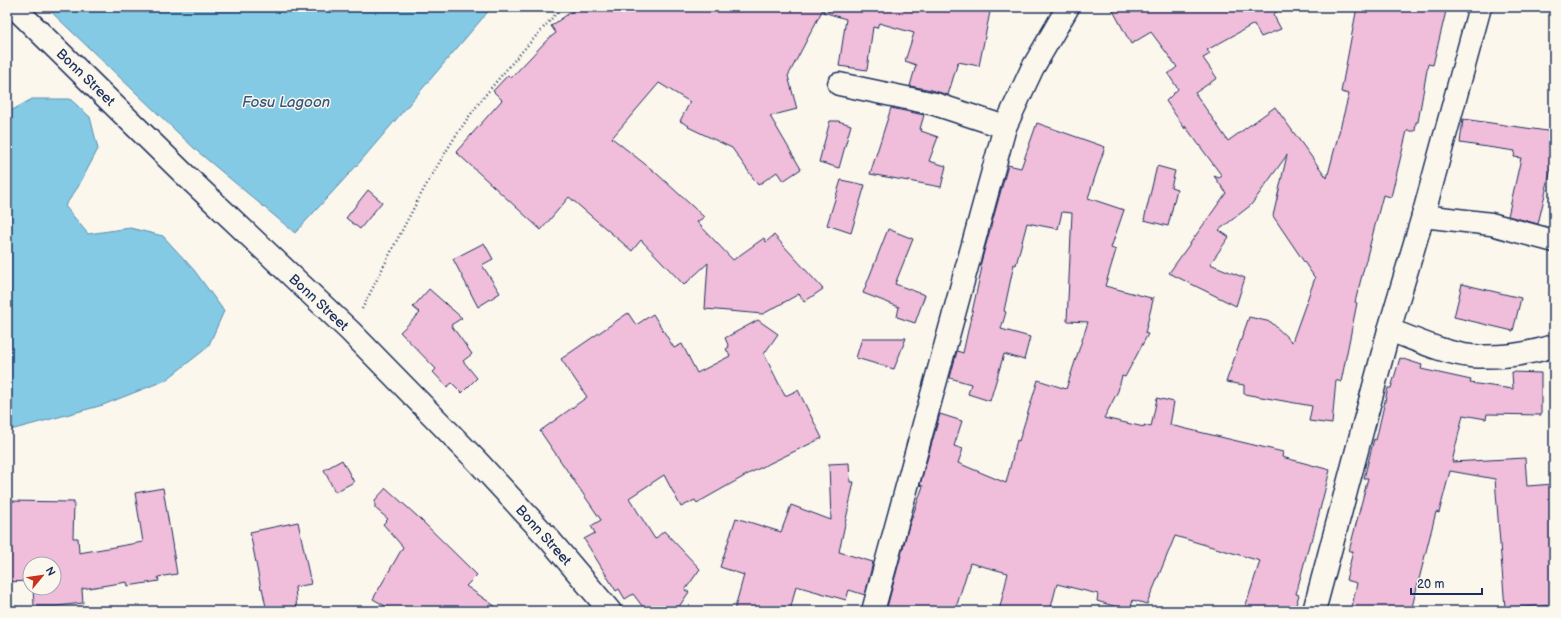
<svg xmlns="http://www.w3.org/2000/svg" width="1561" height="618" font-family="'Balsamiq Sans',sans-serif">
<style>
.water{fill:#84cae5;stroke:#5a8caf}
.building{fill:#f0bdda;stroke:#1b2f5e}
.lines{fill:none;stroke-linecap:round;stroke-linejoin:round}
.street-casing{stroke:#1b2f5e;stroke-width:25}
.secondary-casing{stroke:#1b2f5e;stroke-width:25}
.path{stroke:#1b2f5e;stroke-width:2.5;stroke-dasharray:1 3;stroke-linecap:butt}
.street{stroke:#fbf7ec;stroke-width:22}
.secondary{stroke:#fbf7ec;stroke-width:22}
.labels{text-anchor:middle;stroke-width:3;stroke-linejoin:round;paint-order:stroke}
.street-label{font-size:14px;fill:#1b2f5e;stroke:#fbf7ec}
.water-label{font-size:15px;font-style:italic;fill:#355680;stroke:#fbf7ec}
</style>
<rect width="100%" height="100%" fill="#fbf7ec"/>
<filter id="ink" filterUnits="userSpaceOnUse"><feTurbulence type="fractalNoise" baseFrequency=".025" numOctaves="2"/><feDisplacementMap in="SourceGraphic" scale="8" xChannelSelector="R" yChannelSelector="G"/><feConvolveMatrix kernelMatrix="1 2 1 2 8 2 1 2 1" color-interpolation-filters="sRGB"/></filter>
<g filter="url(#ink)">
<!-- water -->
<g class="water">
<polygon points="46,7 492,7 359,163 295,233 197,151"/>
<polygon points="32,99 70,99 90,117 98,149 78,187 65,206 88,234 130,228 163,236 194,270 224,311 208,347 166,380 103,405 7,431 7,113"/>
</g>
<!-- building -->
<g class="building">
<polygon points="578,7 991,7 979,66 958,62 948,95 932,90 910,86 916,65 905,61 914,33 879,23 877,28 873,27 867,70 839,66 846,19 823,12 824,7 788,76 797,109 770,116 801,169 783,181 777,172 758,185 732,148 688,127 689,126 680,121 690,102 659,83 612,138 655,172 704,217 697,222 733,260 764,238 766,242 774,235 823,289 804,302 799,294 763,314 705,309 708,263 684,285 641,240 632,251 569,197 541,230 456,152 502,100 493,91 508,75 511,78 548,39 556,33 551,26"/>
<polygon points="1111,7 1285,7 1273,14 1281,29 1261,37 1254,24 1207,50 1210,54 1203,58 1217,78 1195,93 1228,141 1275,107 1327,178 1349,94 1341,92 1357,7 1447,7 1433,65 1428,64 1418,122 1416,122 1415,131 1407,131 1391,197 1383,195 1355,302 1357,303 1341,382 1336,380 1332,424 1309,421 1312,406 1244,394 1244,385 1226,382 1249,317 1271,322 1292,342 1315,278 1273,216 1287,155 1251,205 1219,230 1229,237 1210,264 1245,278 1236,306 1169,273 1226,193 1214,176 1219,178 1222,176 1185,126 1185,129 1166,101 1178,89 1168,74 1177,67 1151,32 1131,44"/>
<polygon points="891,108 924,115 920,129 922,129 921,131 938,137 929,161 946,166 941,187 870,174"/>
<polygon points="1463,119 1554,132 1554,156 1538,224 1508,216 1521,158 1514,157 1515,151 1460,143"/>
<polygon points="830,121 838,121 851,125 839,168 819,162"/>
<polygon points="1037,123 1105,147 1088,198 1124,210 1111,248 1116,250 1105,286 1151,298 1150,300 1154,296 1145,333 1148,334 1125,377 1122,376 1118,391 1104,418 1144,427 1144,425 1151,427 1157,398 1174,402 1170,425 1283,452 1282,457 1330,470 1312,541 1310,541 1296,594 1299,595 1294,611 1244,611 1260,561 1175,536 1147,604 1133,600 1130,611 1097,601 1098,594 1057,584 1050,611 999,611 1008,573 970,563 955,611 886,611 908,529 923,486 920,485 940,414 962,421 954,446 963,449 958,463 1006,483 1017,440 1019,441 1038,380 1066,389 1088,322 1067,321 1072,213 1062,212 1058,229 1027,223 1016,265 1014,264 1004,311 1006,312 1001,329 1030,337 1024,360 1004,354 990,401 968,394 971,384 950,378 957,351 963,353 982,267 980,266 1008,165 1021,168"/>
<polygon points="1157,166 1175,171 1171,187 1177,189 1168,226 1144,220"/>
<polygon points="841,180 865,185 851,233 827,225"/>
<polygon points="368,190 382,202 360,229 346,218"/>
<polygon points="888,229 913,239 895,284 925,295 915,323 897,317 899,307 863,293"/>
<polygon points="484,243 493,259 482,265 500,293 478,307 453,259"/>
<polygon points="1462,284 1521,298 1513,331 1454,317"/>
<polygon points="429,289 462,318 451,325 472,354 463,361 477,378 462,393 452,383 447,387 433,372 436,369 400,332 420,313 413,307"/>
<polygon points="628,313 636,325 653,314 674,348 682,344 697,373 730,356 726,349 729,347 725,338 758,320 778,334 764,354 785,396 798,390 822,438 750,473 697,503 695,500 681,507 664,475 629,498 655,539 664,531 700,569 685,590 689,592 676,611 646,611 633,594 625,599 619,589 616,591 584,539 595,533 591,526 601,520 540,431 587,397 561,359"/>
<polygon points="862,338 906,338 894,369 856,358"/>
<polygon points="1400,358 1422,365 1421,369 1471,380 1470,383 1513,389 1512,372 1541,373 1541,415 1487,414 1486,419 1463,415 1452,462 1525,458 1527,486 1554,484 1554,605 1505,608 1495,479 1450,471 1439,513 1436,512 1411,611 1351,611 1357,583 1346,580 1353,551 1349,551 1368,478 1364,478 1374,439 1376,440 1388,388 1391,388"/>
<polygon points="342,460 354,482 335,492 324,470"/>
<polygon points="849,463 850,482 854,482 839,552 873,562 865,595 849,590 846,600 796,586 790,611 734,611 744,575 720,567 736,518 781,532 791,505 831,520 829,464"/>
<polygon points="163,488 177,574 158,577 159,581 128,586 127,582 82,589 83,603 57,606 34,606 33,588 54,588 54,564 30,564 30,581 7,582 7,501 74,502 73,538 78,538 79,553 143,542 135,493"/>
<polygon points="386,488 417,516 477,575 466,586 502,611 394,611 373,599 403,547 383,524 388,519 375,508 375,500"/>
<polygon points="298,522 311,584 295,587 297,611 266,607 262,588 261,589 250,532"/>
</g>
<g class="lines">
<!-- street casing -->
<g class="street-casing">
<g id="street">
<polyline points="839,84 935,104 1005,127"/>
<polyline points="1423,216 1491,224 1554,241"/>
<path d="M1389,330C1415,339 1443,353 1471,356C1499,358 1528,354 1554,346"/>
<polyline points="1314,611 1389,330 1423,216 1480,7"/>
</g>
</g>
<!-- secondary casing -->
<g class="secondary-casing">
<g id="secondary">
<polyline points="14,7 181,171 350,331 476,460 549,539 610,611"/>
<polyline points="873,611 1005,127 1032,69 1068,7"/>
</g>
</g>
<!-- path -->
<path class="path" d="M362,309C395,245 426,178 468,118C496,79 530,43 562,7"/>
<!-- street -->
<use href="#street" class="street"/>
<!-- secondary -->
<use href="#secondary" class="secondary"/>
</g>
</g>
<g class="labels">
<!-- street labels -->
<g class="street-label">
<text transform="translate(86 77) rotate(44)" y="5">Bonn Street</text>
<text transform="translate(319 302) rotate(43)" y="5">Bonn Street</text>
<text transform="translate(544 535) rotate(48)" y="5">Bonn Street</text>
</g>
<!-- water labels -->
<g class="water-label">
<text x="286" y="107">Fosu Lagoon</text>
</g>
</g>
<!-- margin -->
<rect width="1561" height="618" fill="none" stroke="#fbf7ec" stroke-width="24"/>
<rect x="12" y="12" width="1537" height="594" fill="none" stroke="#1b2f5e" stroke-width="1.5" filter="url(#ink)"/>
<!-- north arrow -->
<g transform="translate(42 576) rotate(61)"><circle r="19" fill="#fbf7ec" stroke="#a1a7b3"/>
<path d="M0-3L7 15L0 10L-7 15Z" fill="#c8321e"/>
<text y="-6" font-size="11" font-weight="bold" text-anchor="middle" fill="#1b2f5e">N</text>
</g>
<!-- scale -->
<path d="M1411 588v6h71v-6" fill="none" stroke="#1b2f5e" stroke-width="2"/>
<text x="1417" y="588" font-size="12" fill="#1b2f5e" stroke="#fbf7ec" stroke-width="3" paint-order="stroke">20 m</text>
</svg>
